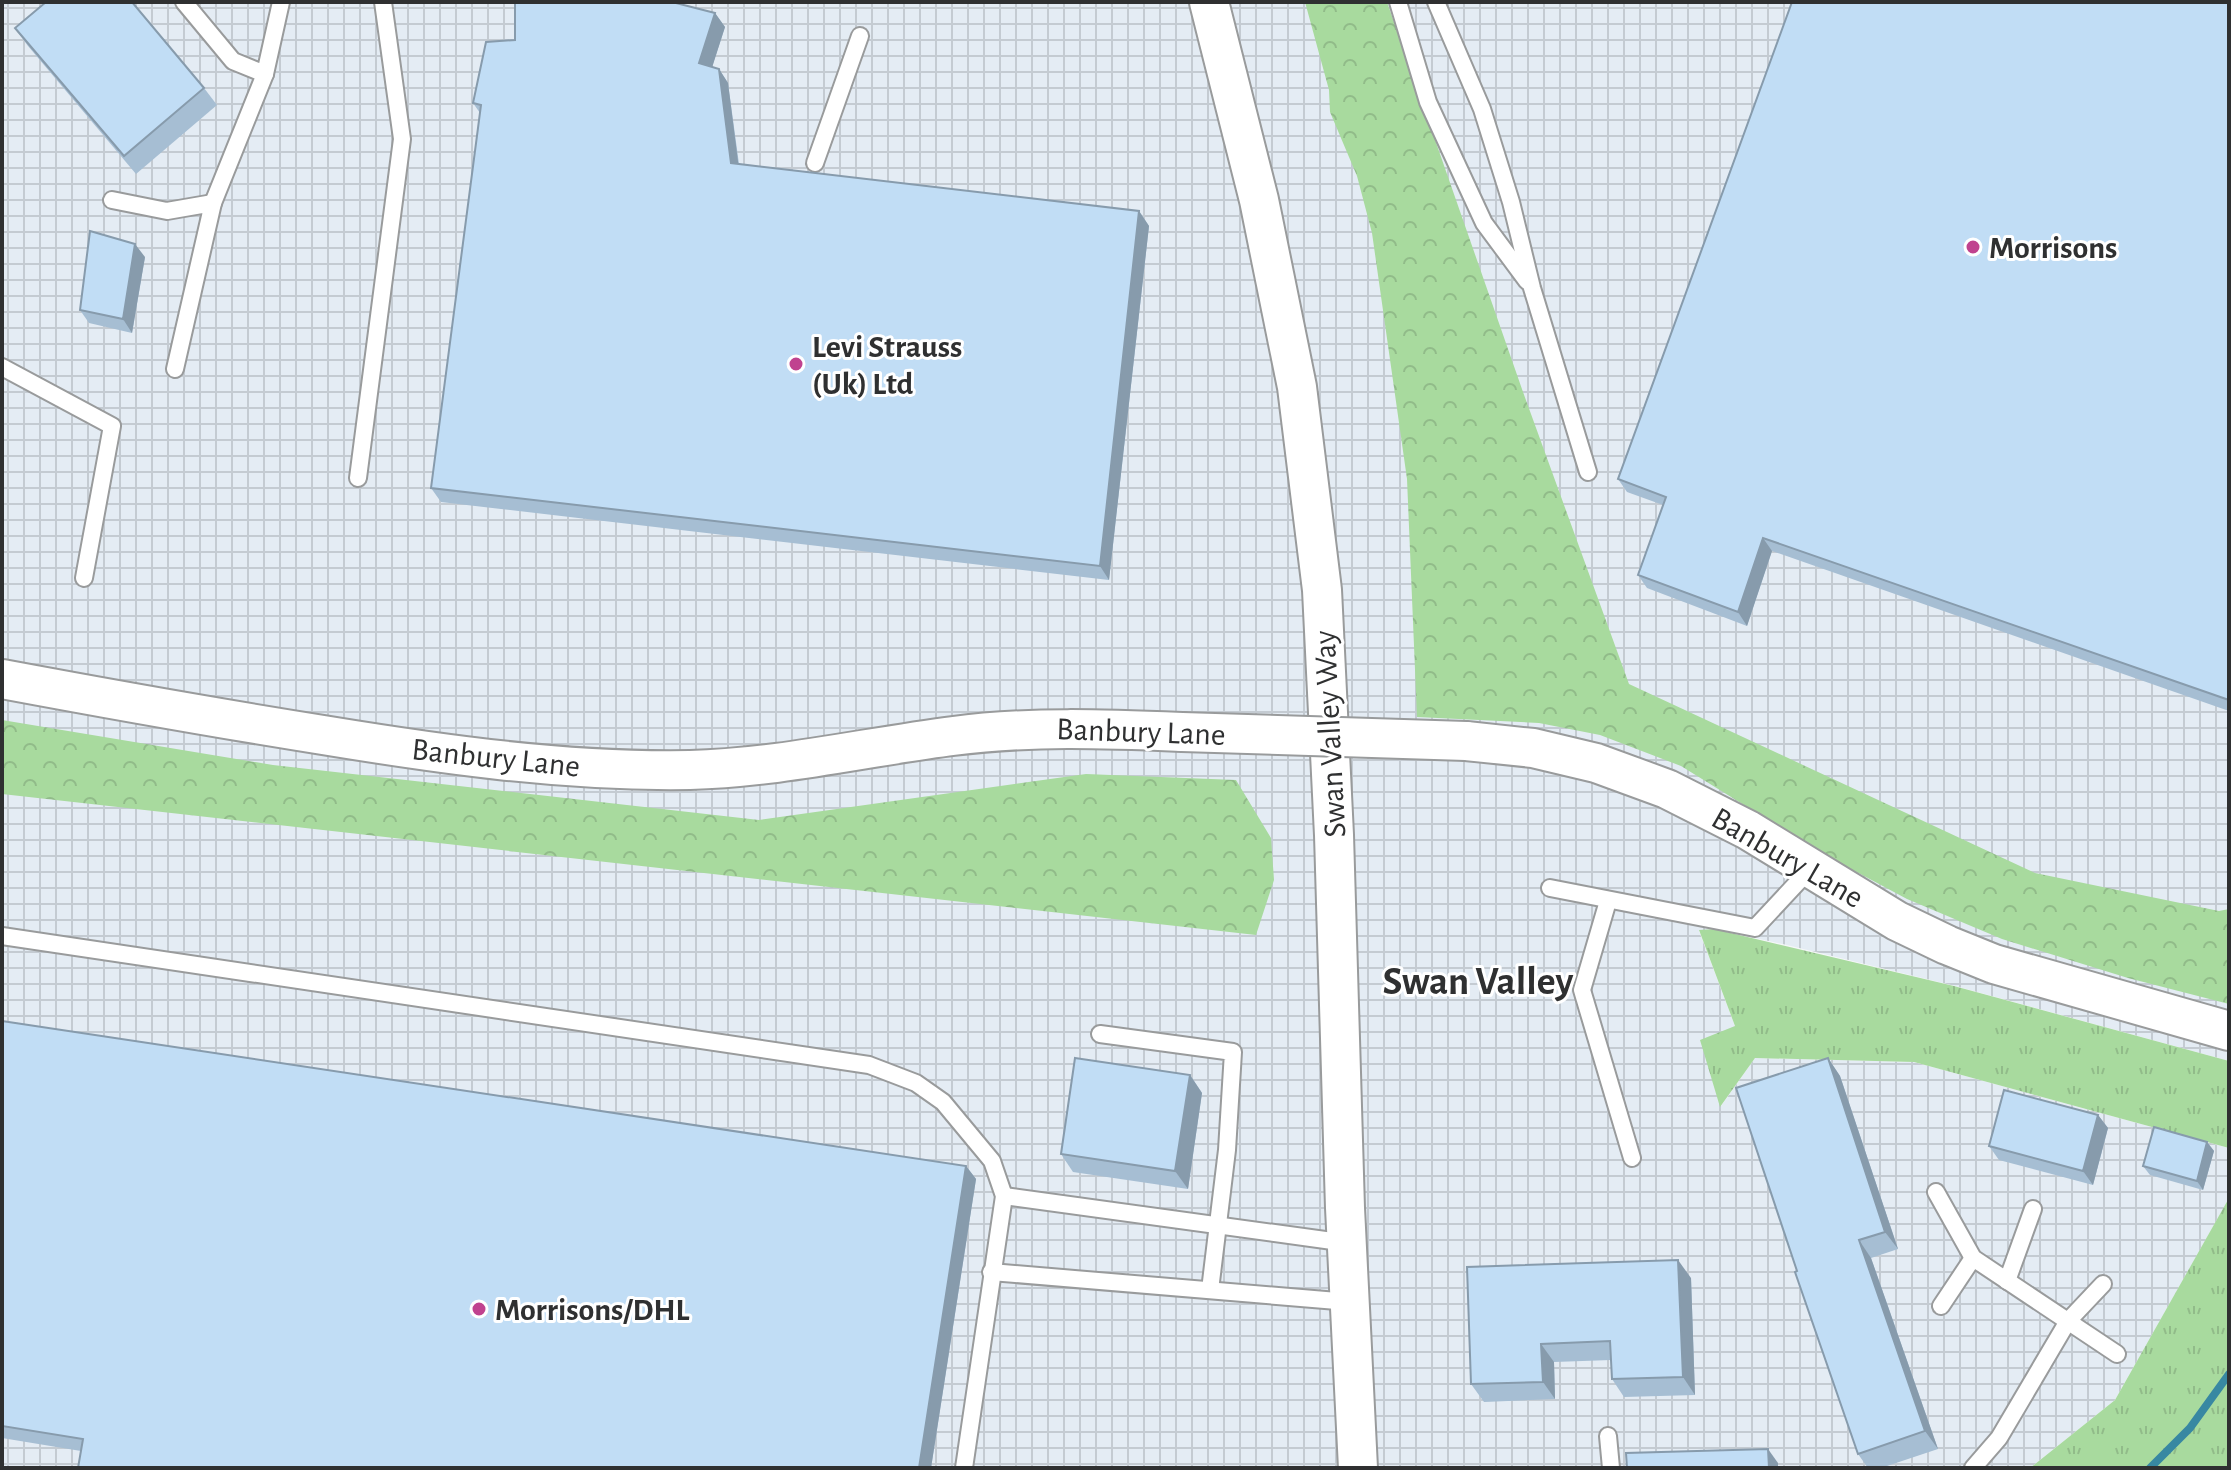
<svg xmlns="http://www.w3.org/2000/svg" width="2231" height="1470" font-family="'Alegreya Sans',sans-serif">
<style>
.industrial{fill:url(#industrial-grid)}
.grass{fill:url(#grass-tufts)}
.forest{fill:url(#forest-crowns)}
.lines{fill:none;stroke-linecap:round;stroke-linejoin:round}
.stream{stroke:#3888a2;stroke-width:8}
.service-casing{stroke:#999b9c;stroke-width:20}
.tertiary-casing{stroke:#999b9c;stroke-width:42}
.service{stroke:#fff;stroke-width:16}
.tertiary{stroke:#fff;stroke-width:38}
.tertiary-bridge-casing{stroke:#999b9c;stroke-width:42;stroke-linecap:butt}
.tertiary-bridge{stroke:#fff;stroke-width:38}
.wall{fill:#a6bed3}
.shaded-wall{fill:#879bac}
.building{fill:#c1ddf5;stroke:#879bac;stroke-width:2}
.poi-dot{fill:#c0428f;stroke:#fff;stroke-width:3}
.labels{text-anchor:middle;stroke-width:6;stroke-linejoin:round;paint-order:stroke}
.poi-label{font-size:32px;font-weight:bold;fill:#2f3031;stroke:#fff;text-anchor:start}
.street-label{font-size:32px;fill:#2f3031;stroke:#fff}
.district-label{font-size:40px;font-weight:bold;fill:#2f3031;stroke:#fff}
</style>
<defs>
<pattern id="industrial-grid" width="8" height="8" patternUnits="userSpaceOnUse" patternTransform="scale(2)"><rect width="8" height="8" fill="#e4ecf4"/><path d="M0 4h8M4 0v8" fill="none" stroke="#c4cbd2"/></pattern>
<pattern id="grass-tufts" width="24" height="20" patternUnits="userSpaceOnUse" patternTransform="scale(2)"><rect width="24" height="20" fill="#a8da9e"/><path d="M3 7l-1-3M5 7V3M7 7l1-3M15 17l-1-3M17 17v-4M19 17l1-3" fill="none" stroke="#91bb89"/></pattern>
<pattern id="forest-crowns" width="20" height="18" patternUnits="userSpaceOnUse" patternTransform="scale(2)"><rect width="20" height="18" fill="#a8da9e"/><path d="M2 6a3 3 0 1 1 6 0M12 15a3 3 0 1 1 6 0" fill="none" stroke="#91bb89"/></pattern>
</defs>
<rect width="100%" height="100%" fill="#f5f7f8"/>
<!-- industrial -->
<polygon class="industrial" points="2,2 2229,2 2229,1061 1955,986 1787,945 1714,929 1699,931 1735,1026 1721,1106 1755,1058 1914,1062 2229,1148 2227,1202 2115,1400 2030,1468 2,1468"/>
<!-- grass -->
<g class="grass">
<polygon points="1714,929 1954,986 2229,1061 2229,1148 1914,1062 1755,1058 1720,1107 1700,1040 1735,1026 1699,930"/>
<polygon points="2229,1198 2229,1468 2030,1468 2115,1400"/>
</g>
<!-- forest -->
<g class="forest">
<polygon points="1305,2 1387,2 1523,392 1629,684 2035,873 2219,911 2229,909 2229,1004 2128,978 2002,939 1907,899 1823,854 1681,766 1600,735 1539,723 1417,717 1407,479 1372,233 1357,176 1330,112 1329,90"/>
<polygon points="2,720 273,765 759,820 1086,774 1236,780 1271,838 1274,880 1256,935 2,794"/>
</g>
<g class="lines">
<!-- stream -->
<polyline class="stream" points="2150,1468 2190,1428 2229,1374"/>
<!-- service casing -->
<g class="service-casing">
<g id="service">
<polyline points="184,2 233,61 265,74 281,2"/>
<polyline points="1398,2 1428,102 1484,223 1527,281"/>
<polyline points="1436,2 1482,109 1511,202 1532,288 1588,472"/>
<polyline points="815,163 860,36"/>
<polyline points="112,200 167,211 213,203 175,369"/>
<polyline points="213,203 265,74"/>
<polyline points="2,367 112,426 84,578"/>
<polyline points="358,478 402,139 383,2"/>
<polyline points="1550,888 1755,928 1810,869"/>
<polyline points="1608,901 1582,990 1632,1158"/>
<polyline points="2,936 869,1065 916,1083 943,1102 992,1161 1004,1196 964,1468"/>
<polyline points="1100,1034 1233,1052 1227,1150 1210,1290"/>
<polyline points="1936,1192 1973,1258 2117,1354"/>
<polyline points="1004,1196 1347,1243"/>
<polyline points="991,1272 1349,1302"/>
<polyline points="2007,1281 2033,1209"/>
<polyline points="1941,1306 1973,1258"/>
<polyline points="1608,1436 1611,1468"/>
<polyline points="1973,1468 1999,1438 2068,1321 2103,1284"/>
</g>
</g>
<!-- tertiary casing -->
<g class="tertiary-casing">
<g id="tertiary">
<polyline points="1209,2 1259,200 1297,387 1322,590 1334,835 1345,1208 1358,1468"/>
<path d="M2,679C109,699 216,718 323,735C445,755 566,772 690,770C778,768 866,747 953,736C1029,726 1106,729 1182,732"/>
<polyline points="1466,741 1533,748 1596,763 1667,789 1748,830 1897,921 1947,945 1994,964 2229,1031"/>
</g>
</g>
<!-- service -->
<use href="#service" class="service"/>
<!-- tertiary -->
<use href="#tertiary" class="tertiary"/>
<!-- tertiary-bridge casing -->
<g class="tertiary-bridge-casing">
<polyline id="tertiary-bridge" points="1182,732 1466,741"/>
</g>
<!-- tertiary-bridge -->
<use href="#tertiary-bridge" class="tertiary-bridge"/>
</g>
<!-- wall -->
<g class="wall">
<polygon points="2229,2 2229,711 1772,551 1747,626 1647,588 1638,575 1663,505 1627,492 1618,479"/>
<polygon points="715,13 725,27 712,67 719,69 728,83 739,164 1139,211 1149,226 1109,580 441,502 431,488 480,113 473,103 515,40"/>
<polygon points="15,28 204,88 217,105 136,174 28,46"/>
<polygon points="145,257 132,333 89,323 80,310"/>
<polygon points="2,1021 966,1166 976,1179 931,1468 78,1468 81,1451 2,1438"/>
<polygon points="1828,1058 1840,1076 1898,1249 1871,1258 1938,1449 1881,1468 1868,1468 1858,1454 1797,1271"/>
<polygon points="1190,1075 1202,1093 1188,1189 1073,1172 1061,1154"/>
<polygon points="2098,1115 2108,1128 2093,1185 1999,1160 1989,1146"/>
<polygon points="2207,1142 2214,1151 2203,1190 2150,1175 2143,1166"/>
<polygon points="1467,1267 1691,1278 1695,1395 1624,1397 1612,1379 1611,1360 1554,1362 1555,1399 1484,1402 1471,1384"/>
</g>
<!-- shaded-wall -->
<g class="shaded-wall">
<polygon points="715,13 725,27 709,77 699,63"/>
<polygon points="719,69 728,83 740,177 731,163"/>
<polygon points="1139,211 1149,226 1109,580 1100,566"/>
<polygon points="135,244 145,257 132,333 123,319"/>
<polygon points="1763,538 1772,551 1747,626 1738,612"/>
<polygon points="1828,1058 1840,1076 1898,1249 1885,1232"/>
<polygon points="1190,1075 1202,1093 1188,1189 1175,1171"/>
<polygon points="2098,1115 2108,1128 2093,1185 2083,1171"/>
<polygon points="2207,1142 2214,1151 2203,1190 2197,1181"/>
<polygon points="966,1166 976,1179 931,1468 919,1468"/>
<polygon points="1859,1240 1871,1258 1938,1449 1925,1431"/>
<polygon points="1678,1260 1691,1278 1695,1395 1683,1377"/>
<polygon points="1541,1344 1554,1362 1555,1399 1543,1382"/>
<polygon points="1768,1449 1778,1463 1778,1468 1769,1468"/>
</g>
<!-- building -->
<g class="building">
<polygon points="46,2 132,2 204,88 124,156 15,28"/>
<polygon points="515,2 672,2 715,13 699,63 719,69 731,163 1139,211 1100,566 431,488 481,105 473,103 486,42 515,40"/>
<polygon points="1792,2 2229,2 2229,700 1763,538 1738,612 1638,575 1666,497 1618,479"/>
<polygon points="90,231 135,244 123,319 80,310"/>
<polygon points="2,1021 966,1166 919,1468 78,1468 83,1439 2,1426"/>
<polygon points="1075,1058 1190,1075 1175,1171 1061,1154"/>
<polygon points="1828,1058 1885,1232 1859,1240 1925,1431 1858,1454 1795,1272 1797,1271 1736,1088"/>
<polygon points="2004,1090 2098,1115 2083,1171 1989,1146"/>
<polygon points="2154,1127 2207,1142 2197,1181 2143,1166"/>
<polygon points="1678,1260 1683,1377 1612,1379 1610,1341 1541,1344 1543,1382 1471,1384 1467,1267"/>
<polygon points="1768,1449 1769,1468 1627,1468 1626,1453"/>
</g>
<!-- markers -->
<g class="poi-dot">
<circle cx="1973" cy="247" r="8"/>
<circle cx="796" cy="364" r="8"/>
<circle cx="479" cy="1309" r="8"/>
</g>
<g class="labels">
<!-- poi labels -->
<g class="poi-label">
<text x="1989" y="258">Morrisons</text>
<text x="812" y="357">Levi Strauss<tspan x="812" dy="37">(Uk) Ltd</tspan></text>
<text x="495" y="1320">Morrisons/DHL</text>
</g>
<!-- street labels -->
<g class="street-label">
<text transform="translate(1141 731) rotate(2)" y="11">Banbury Lane</text>
<text transform="translate(1329 734) rotate(-93)" y="11">Swan Valley Way</text>
<text transform="translate(496 757) rotate(6)" y="11">Banbury Lane</text>
<text transform="translate(1788 857) rotate(30)" y="11">Banbury Lane</text>
</g>
<!-- district labels -->
<g class="district-label">
<text x="1478" y="994">Swan Valley</text>
</g>
</g>
<!-- border -->
<rect width="2231" height="1470" fill="none" stroke="#2f3031" stroke-width="8"/>
</svg>
